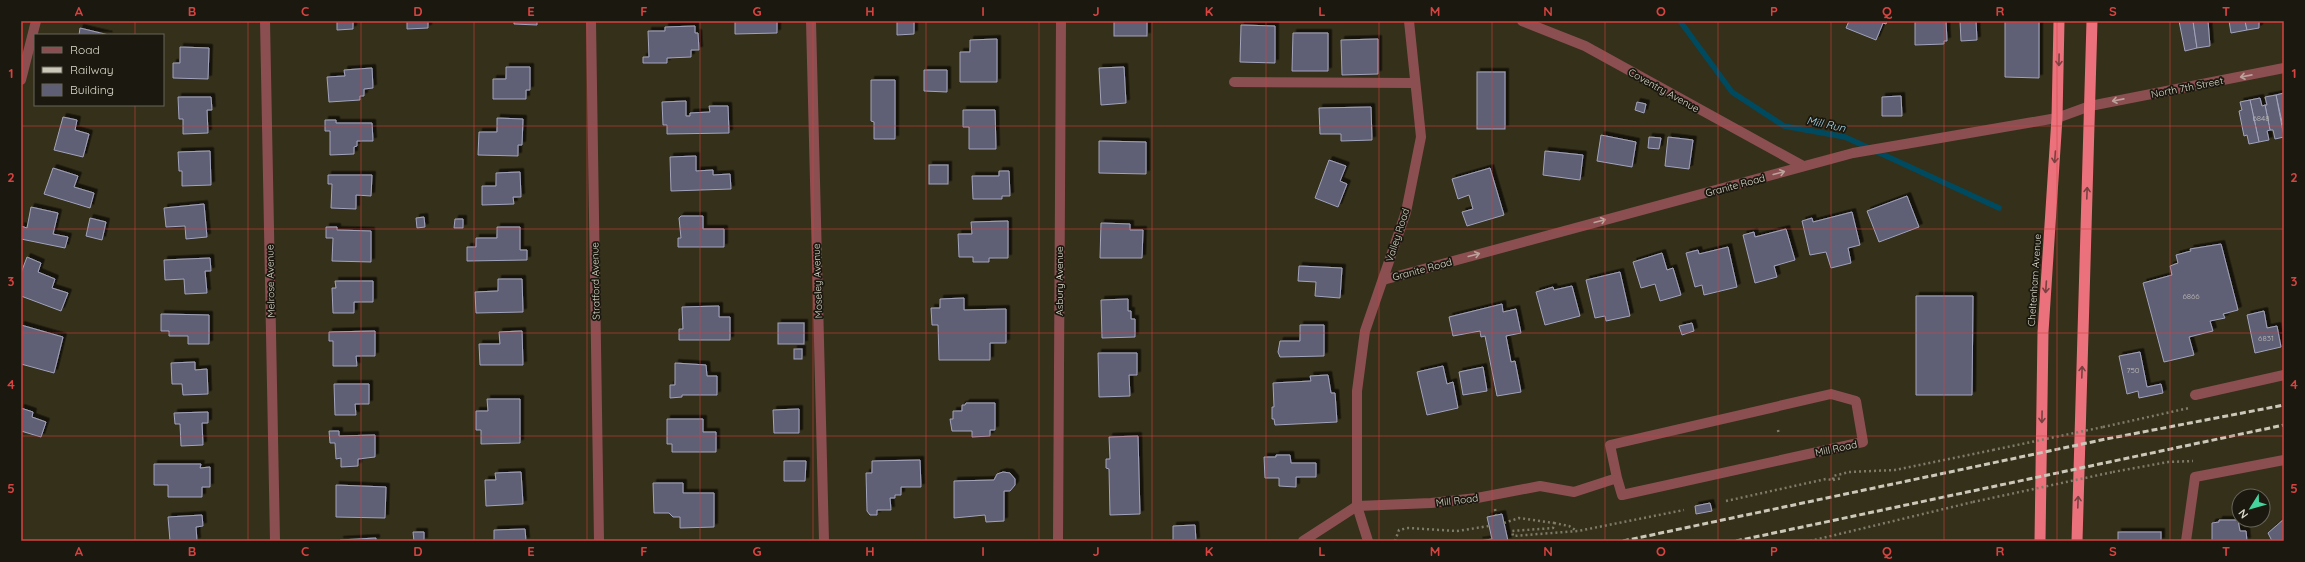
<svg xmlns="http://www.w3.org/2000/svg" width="2305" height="562" font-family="Quicksand,sans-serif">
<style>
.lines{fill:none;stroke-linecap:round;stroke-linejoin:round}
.stream{stroke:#004a5f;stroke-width:5.5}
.building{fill:#5e5f75;stroke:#a2a3bc;filter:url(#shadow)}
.path{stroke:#7f7b69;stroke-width:2.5;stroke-dasharray:2 3;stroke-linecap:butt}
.service{stroke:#8b4f52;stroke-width:10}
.minor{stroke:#8b4f52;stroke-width:10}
.trunk{stroke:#eb727c;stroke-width:11}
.rail{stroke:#cbc8ba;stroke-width:3;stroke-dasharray:6 3;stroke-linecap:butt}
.path-bridge{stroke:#7f7b69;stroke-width:2.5;stroke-dasharray:2 3;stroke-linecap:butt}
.oneway{stroke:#784040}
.oneway2{stroke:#bca29b}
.grid{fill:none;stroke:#d74341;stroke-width:1;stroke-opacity:0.55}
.labels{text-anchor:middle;stroke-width:3.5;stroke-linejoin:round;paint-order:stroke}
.number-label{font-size:8px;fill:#bcbab6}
.street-label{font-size:10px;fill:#dcd9cc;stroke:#1a180f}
.water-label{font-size:11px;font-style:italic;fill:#aaddf2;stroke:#1a180f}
.neatline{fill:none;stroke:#d74341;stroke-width:1.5}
.grid-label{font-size:13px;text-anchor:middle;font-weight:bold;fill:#d74341}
</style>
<defs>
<filter id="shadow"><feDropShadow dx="3.5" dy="-3.5" stdDeviation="0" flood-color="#0009"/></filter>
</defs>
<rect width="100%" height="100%" fill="#35301a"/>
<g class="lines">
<!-- stream -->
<polyline class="stream" points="1680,21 1732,92 1784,126 1845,137 1999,208"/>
</g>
<!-- building -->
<g class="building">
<polygon points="337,21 353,21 353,29 337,30"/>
<polygon points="407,21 428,21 428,28 407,29"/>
<polygon points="514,21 537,21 537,25 514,24"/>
<polygon points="735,21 777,21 777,33 735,34"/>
<polygon points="897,21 914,21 914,34 897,35"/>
<rect x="1114" y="21" width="33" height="15"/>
<polygon points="1849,21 1887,21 1886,24 1883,23 1876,40 1846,28"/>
<polygon points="1915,21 1946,21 1947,41 1944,41 1944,44 1915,45"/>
<polygon points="1960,21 1976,21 1977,40 1961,41"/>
<polygon points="2005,21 2039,21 2039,78 2005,77"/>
<polygon points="2179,21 2193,21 2197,48 2185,51"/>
<polygon points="2193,21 2208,21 2210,46 2197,48"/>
<polygon points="2229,21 2245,21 2247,30 2231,33"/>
<polygon points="2245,21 2259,21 2259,28 2247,30"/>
<polygon points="1241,25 1275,26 1275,63 1240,62"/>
<polygon points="695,26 695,33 698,33 699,50 691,50 691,57 667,58 667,63 643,63 643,57 649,57 648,31 665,31 665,27"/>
<polygon points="80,28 109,35 79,35"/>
<polygon points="1293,33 1328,33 1328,71 1292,71"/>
<polygon points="997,39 997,82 960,82 960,52 970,52 970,40"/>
<polygon points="1378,39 1378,74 1342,75 1341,40"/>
<polygon points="180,47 209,48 208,79 173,78 173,63 180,63"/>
<polygon points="506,67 530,67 530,90 526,90 526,99 493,99 493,79 506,79"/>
<polygon points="1124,67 1126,103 1101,105 1099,68"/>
<polygon points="372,68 373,88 364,89 364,96 360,96 360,100 329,102 327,77 345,76 344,70"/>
<polygon points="924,70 947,70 947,92 924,91"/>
<rect x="1477" y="72" width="28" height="57"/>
<polygon points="871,80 895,80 895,139 874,139 874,122 871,121"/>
<polygon points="2284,93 2284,131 2276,95"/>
<polygon points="2276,95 2284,137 2275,139 2273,130 2270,130 2265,105 2267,105 2265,97"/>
<polygon points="1901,96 1902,116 1882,116 1882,97"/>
<polygon points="178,97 211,97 212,110 207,110 208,133 183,134 183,119 179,119"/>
<polygon points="2260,98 2262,106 2265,105 2270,130 2267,131 2269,140 2259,142 2250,100"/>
<polygon points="2250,100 2259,142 2249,144 2247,135 2244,136 2239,111 2242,110 2240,102"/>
<polygon points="686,101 686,116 690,116 690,113 710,112 709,106 728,106 729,133 667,134 667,125 663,125 662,102"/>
<polygon points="1637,102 1646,104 1644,113 1635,110"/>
<polygon points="1371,107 1372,140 1341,141 1341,134 1320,134 1319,108"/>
<polygon points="963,110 995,110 996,149 969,149 969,127 963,127"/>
<polygon points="63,117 77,120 75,130 89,134 83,157 54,150"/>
<polygon points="497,118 523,119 522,145 518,145 518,156 478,155 479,132 497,132"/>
<polygon points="325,120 336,120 336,123 372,123 373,141 357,141 357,146 354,147 354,154 330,155 330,131 325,131"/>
<polygon points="1601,135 1636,142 1632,167 1597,161"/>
<polygon points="1649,137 1661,138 1659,149 1648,148"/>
<polygon points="1668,137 1693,140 1689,169 1665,166"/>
<polygon points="1099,141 1146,142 1146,174 1099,173"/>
<polygon points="210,151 211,185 182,186 182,171 179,171 178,152"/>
<polygon points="1545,151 1583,155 1580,180 1543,175"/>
<polygon points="696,156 696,171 713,170 713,175 730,174 731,189 671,191 670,157"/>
<polygon points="1329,160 1346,166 1340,181 1347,184 1338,207 1315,198"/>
<rect x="929" y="165" width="19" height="19"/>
<polygon points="53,168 78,176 74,187 94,193 90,208 44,194"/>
<polygon points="1490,168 1504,215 1467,226 1462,212 1473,209 1469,195 1458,199 1452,179"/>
<polygon points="999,171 1009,171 1010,196 1002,196 1002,199 973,199 972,176 999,176"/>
<polygon points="520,172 521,197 513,197 514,204 482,205 482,186 496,186 496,173"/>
<polygon points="328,175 372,175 371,196 356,195 356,209 331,208 332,184 328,184"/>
<polygon points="1907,196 1919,227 1879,242 1867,211"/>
<polygon points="204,204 207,237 186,239 185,226 166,227 164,208"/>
<polygon points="31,207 58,213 53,234 68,237 65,248 21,239 21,226 27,228"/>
<polygon points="1852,212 1860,245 1848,248 1851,263 1831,268 1826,252 1810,255 1802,221 1812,218 1813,222"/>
<polygon points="681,216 703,216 703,229 724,229 724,247 678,247 678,238 681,238 679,218"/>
<polygon points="424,217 425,227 417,228 416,218"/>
<polygon points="90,218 106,222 102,240 86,236"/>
<polygon points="455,219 463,219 463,228 454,228"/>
<polygon points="1008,221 1008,258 989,258 989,262 973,262 973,257 959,257 958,234 972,234 971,222"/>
<polygon points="1101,223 1130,224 1130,230 1143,230 1142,258 1100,258"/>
<polygon points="326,227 337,227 337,230 371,231 371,262 332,261 333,238 326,238"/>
<polygon points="497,227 520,227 520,250 527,250 527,260 467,261 467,247 476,247 476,238 497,238"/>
<polygon points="1786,229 1795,260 1774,266 1777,277 1755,283 1743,235 1754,232 1755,237"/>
<polygon points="2221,244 2238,310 2223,314 2225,318 2210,321 2213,331 2189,337 2194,355 2164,362 2143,283 2172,275 2170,266 2178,263 2176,255 2191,251 2190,249"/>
<polygon points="1728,247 1737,287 1704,295 1702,285 1695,287 1686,253 1698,250 1699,254"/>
<polygon points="1662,253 1667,270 1673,268 1681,295 1660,301 1655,284 1641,288 1633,262"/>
<polygon points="27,257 41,263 38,272 55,279 52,288 68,293 61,311 21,296 21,273"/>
<polygon points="210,258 211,271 205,271 207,293 185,294 184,279 165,280 164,260"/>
<polygon points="1299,266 1342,268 1340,298 1315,296 1316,282 1298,281"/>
<polygon points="1620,272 1630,316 1606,321 1605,316 1595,318 1586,280"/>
<polygon points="498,279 522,279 523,312 476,313 475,292 498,291"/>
<polygon points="335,281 373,281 373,302 354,302 354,313 333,313 332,288 336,288"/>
<polygon points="1572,286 1580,316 1545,325 1536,292 1553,287 1554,290"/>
<polygon points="1916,296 1973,296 1972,395 1916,395"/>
<polygon points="964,298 964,310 1006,309 1006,343 990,343 990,360 939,360 938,325 932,325 931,308 940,308 940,299"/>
<polygon points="1128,299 1128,311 1131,311 1131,319 1135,319 1135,337 1102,338 1101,300"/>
<polygon points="1502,304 1503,312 1516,309 1521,333 1506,336 1511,362 1515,361 1521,392 1497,396 1485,336 1481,337 1480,331 1453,336 1449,317"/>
<polygon points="719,306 719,317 730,317 730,340 679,340 679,329 683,329 682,307"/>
<polygon points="2264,311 2267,328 2277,326 2281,347 2255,353 2247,315"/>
<polygon points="161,314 209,315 209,344 188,344 188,336 169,336 169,331 161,331"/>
<rect x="778" y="323" width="26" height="21"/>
<polygon points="1692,323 1694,331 1682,335 1679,326"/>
<polygon points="21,325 63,337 54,373 21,364"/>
<polygon points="1300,325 1324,325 1324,356 1280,357 1278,352 1280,341 1300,341"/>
<polygon points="375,331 375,356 356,356 357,366 333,366 333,341 329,341 329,332"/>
<polygon points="522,331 523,365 480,365 479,344 500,344 499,332"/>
<rect x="794" y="349" width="8" height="10"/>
<polygon points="2140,352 2147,387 2161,384 2163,393 2139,398 2138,391 2127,394 2119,356"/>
<polygon points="1098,353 1137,353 1137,375 1129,375 1130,396 1099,397"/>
<polygon points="195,362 195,370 207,369 208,394 183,395 182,384 172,384 171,363"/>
<polygon points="675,363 706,365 707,376 717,376 717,395 682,395 682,397 670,398 670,385 675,385"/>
<polygon points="1443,366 1447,384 1453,382 1458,408 1427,415 1417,372"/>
<polygon points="1483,367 1487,391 1463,395 1459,372"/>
<polygon points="1328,375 1331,393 1335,393 1337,422 1275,425 1274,419 1272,419 1272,407 1274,407 1273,383 1311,381 1310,376"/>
<polygon points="334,384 369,384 369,404 355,404 356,415 335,415"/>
<polygon points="487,399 520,399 520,443 481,444 481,430 476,430 476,411 488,411"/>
<polygon points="966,403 995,403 995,430 990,430 990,436 972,437 972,431 952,431 950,419 953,419 953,411 962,411 962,405 965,405"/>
<polygon points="21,408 33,412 32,417 46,422 41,437 21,431"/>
<polygon points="799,409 799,433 774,433 773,410"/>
<polygon points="208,412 208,423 202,423 203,445 181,446 180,424 175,424 174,413"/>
<polygon points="667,419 703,419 703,432 716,432 716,452 672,452 672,444 667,444"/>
<polygon points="329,431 339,431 339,436 375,435 375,457 358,459 358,466 341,467 341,458 336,459 335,443 330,443"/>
<polygon points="1138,436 1140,514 1110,515 1109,469 1106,468 1106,459 1110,459 1109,437"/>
<polygon points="1276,455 1290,455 1291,463 1316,463 1316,477 1296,477 1296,487 1279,486 1279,478 1265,478 1264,457 1276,457"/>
<polygon points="920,460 921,487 901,487 901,495 895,495 895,498 890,498 891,510 877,510 877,515 870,515 867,511 866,473 872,473 872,461"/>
<polygon points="784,461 806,461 805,481 784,481"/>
<polygon points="154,464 201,464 200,468 210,467 210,487 202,487 202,497 168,497 168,485 154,485"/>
<polygon points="521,472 523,504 486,506 485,480 496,480 495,473"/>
<polygon points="1003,472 1010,473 1015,479 1015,485 1010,491 1004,491 1004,521 986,522 985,515 954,518 954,481 994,480 997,474"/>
<polygon points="653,483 683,483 683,493 714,493 714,527 680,528 680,517 673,517 669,513 654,513"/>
<polygon points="336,485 386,487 385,518 336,517"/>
<polygon points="1710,503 1712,511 1696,514 1695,506"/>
<polygon points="1502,514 1508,541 1479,541 1492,539 1487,517"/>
<polygon points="202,515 203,526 196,527 197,541 170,541 168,517"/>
<polygon points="2284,519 2284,541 2272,541 2268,533"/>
<polygon points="2219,520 2238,520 2240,531 2246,531 2247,541 2212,541 2212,523 2219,522"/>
<polygon points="1195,525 1196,541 1173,541 1173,526"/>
<polygon points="525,529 526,541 494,541 494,530"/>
<polygon points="413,532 424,532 424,541 414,541"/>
<rect x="2118" y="532" width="43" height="9"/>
<polygon points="376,538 376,541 340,541 340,540"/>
</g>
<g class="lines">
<!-- path -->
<g class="path">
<polyline points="2103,427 2189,408"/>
<polyline points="1778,430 1779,435"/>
<polyline points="2113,472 2168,462 2193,461"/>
<polyline points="1833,480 1842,478"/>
<polyline points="1726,501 1826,479 1833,480 1833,476 1849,472 1895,470 1993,450"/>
<polyline points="1495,509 1496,515"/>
<polyline points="1504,523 1519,518 1554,523 1553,528 1512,531 1513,536 1578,531 1684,510"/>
<polyline points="1554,523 1569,526 1577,531"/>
<polyline points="1395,541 1399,530 1408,528 1457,531 1489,526"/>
<polyline points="1810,541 1973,502"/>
</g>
<!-- service -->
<g class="service">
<polyline points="1234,82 1415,83"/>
<polyline points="1357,506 1431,503 1477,498 1540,486 1574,492 1617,478 1610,445 1831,394 1856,401 1863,442 1622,495 1617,478"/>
</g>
<!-- minor -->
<g class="minor">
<polyline points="265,21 275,541"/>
<polyline points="591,21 599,541"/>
<polyline points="811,21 824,541"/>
<polyline points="1522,21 1585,46 1803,166"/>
<polyline points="21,80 36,21"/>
<polyline points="1383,280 1853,153 2057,118 2090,106 2284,68"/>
<polyline points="2195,395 2284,375"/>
<polyline points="1058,541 1061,21"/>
<polyline points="1303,541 1357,506"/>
<polyline points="1368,541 1357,506 1357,391 1365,331 1406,212 1421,137 1409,21"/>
<polyline points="2186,541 2195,477 2284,460"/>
</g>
<!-- trunk -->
<g class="trunk">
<polyline points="2040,541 2043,332 2057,118 2059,21"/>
<polyline points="2077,541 2092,21"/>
</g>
<!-- rail -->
<g class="rail">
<polyline points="1623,541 2106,439 2284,405"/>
<polyline points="1736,541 2284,425"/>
</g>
<!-- path-bridge -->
<g class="path-bridge">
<polyline points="1993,450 2103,427"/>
<polyline points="1973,502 2113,472"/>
</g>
</g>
<!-- one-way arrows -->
<defs><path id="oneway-shaft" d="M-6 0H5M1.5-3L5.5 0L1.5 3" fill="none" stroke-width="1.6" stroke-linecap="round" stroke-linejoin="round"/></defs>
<g class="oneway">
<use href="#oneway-shaft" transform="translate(2059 60) rotate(91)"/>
<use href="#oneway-shaft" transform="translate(2055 157) rotate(94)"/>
<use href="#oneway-shaft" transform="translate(2087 193) rotate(-88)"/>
<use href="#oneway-shaft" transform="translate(2046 287) rotate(94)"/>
<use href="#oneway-shaft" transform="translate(2082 372) rotate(-88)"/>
<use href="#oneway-shaft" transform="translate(2042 417) rotate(91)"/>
<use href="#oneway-shaft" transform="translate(2078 502) rotate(-88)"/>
</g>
<g class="oneway2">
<use href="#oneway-shaft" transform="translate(2246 76) rotate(169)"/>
<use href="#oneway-shaft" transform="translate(2118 100) rotate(169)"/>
<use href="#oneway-shaft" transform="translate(1779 173) rotate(-15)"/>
<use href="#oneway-shaft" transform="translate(1600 221) rotate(-15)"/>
<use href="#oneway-shaft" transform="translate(1474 255) rotate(-15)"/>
</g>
<!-- grid -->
<path class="grid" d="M135,21V35M248,21V541M361,21V541M474,21V541M587,21V541M700,21V541M813,21V541M926,21V541M1039,21V541M1152,21V541M1266,21V541M1379,21V541M1492,21V541M1605,21V541M1718,21V541M1831,21V541M1944,21V541M2057,21V541M2170,21V541M135,105V541M21,126H2284M21,229H2284M21,333H2284M21,436H2284"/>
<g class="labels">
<!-- number labels -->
<g class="number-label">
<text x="2261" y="121">6848</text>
<text x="2191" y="299">6866</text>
<text x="2266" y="341">6831</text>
<text x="2133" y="373">750</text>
</g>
<!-- street labels -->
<g class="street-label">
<text transform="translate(2187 87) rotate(-11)" y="4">North 7th Street</text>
<text transform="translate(1664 90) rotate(29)" y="4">Coventry Avenue</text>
<text transform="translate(1735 185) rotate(-15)" y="4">Granite Road</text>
<text transform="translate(1397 235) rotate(-72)" y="4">Valley Road</text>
<text transform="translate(1422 269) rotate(-15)" y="4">Granite Road</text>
<text transform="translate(2034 280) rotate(-86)" y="4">Cheltenham Avenue</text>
<text transform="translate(270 281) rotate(-91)" y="4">Melrose Avenue</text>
<text transform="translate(595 281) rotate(-91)" y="4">Stratford Avenue</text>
<text transform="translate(817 281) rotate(-92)" y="4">Moseley Avenue</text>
<text transform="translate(1059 281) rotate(-90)" y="4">Asbury Avenue</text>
<text transform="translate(1836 448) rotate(-12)" y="4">Mill Road</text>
<text transform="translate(1457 500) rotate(-7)" y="4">Mill Road</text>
</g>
<!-- water labels -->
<g class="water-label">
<text transform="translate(1826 124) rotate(12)" y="4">Mill Run</text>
</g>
</g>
<!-- border -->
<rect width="2305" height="562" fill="none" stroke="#1a180f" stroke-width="44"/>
<!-- legend -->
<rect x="34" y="34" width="130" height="72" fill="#1a180f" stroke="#68655b"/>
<rect x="42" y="47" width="20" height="6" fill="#8b4f52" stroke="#68655b"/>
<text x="70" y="54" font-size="12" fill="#dcd9cc">Road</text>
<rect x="42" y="67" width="20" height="6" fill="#cbc8ba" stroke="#68655b"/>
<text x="70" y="74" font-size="12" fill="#dcd9cc">Railway</text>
<rect x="42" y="84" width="20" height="12" fill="#5e5f75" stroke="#68655b"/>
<text x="70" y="94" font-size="12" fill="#dcd9cc">Building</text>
<!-- north arrow -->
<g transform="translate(2251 508) rotate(233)"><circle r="19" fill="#1a180f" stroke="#68655b"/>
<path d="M0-3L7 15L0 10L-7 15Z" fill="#46d49e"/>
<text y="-6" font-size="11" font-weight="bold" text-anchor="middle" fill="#dcd9cc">N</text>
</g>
<rect x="22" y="22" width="2261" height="518" class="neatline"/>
<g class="grid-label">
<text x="79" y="16">A</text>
<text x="192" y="16">B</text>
<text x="305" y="16">C</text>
<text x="418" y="16">D</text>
<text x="531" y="16">E</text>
<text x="644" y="16">F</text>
<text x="757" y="16">G</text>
<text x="870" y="16">H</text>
<text x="983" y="16">I</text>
<text x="1096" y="16">J</text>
<text x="1209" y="16">K</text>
<text x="1322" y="16">L</text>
<text x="1435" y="16">M</text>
<text x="1548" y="16">N</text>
<text x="1661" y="16">O</text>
<text x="1774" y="16">P</text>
<text x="1887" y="16">Q</text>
<text x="2000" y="16">R</text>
<text x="2113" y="16">S</text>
<text x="2226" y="16">T</text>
<text x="11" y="78">1</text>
<text x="2294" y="78">1</text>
<text x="11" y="182">2</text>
<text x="2294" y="182">2</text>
<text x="11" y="286">3</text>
<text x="2294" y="286">3</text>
<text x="11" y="389">4</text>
<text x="2294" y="389">4</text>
<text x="11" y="493">5</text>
<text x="2294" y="493">5</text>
<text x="79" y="556">A</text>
<text x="192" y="556">B</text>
<text x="305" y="556">C</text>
<text x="418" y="556">D</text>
<text x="531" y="556">E</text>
<text x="644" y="556">F</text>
<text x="757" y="556">G</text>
<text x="870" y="556">H</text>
<text x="983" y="556">I</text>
<text x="1096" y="556">J</text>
<text x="1209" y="556">K</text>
<text x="1322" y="556">L</text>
<text x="1435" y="556">M</text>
<text x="1548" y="556">N</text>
<text x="1661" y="556">O</text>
<text x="1774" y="556">P</text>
<text x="1887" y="556">Q</text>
<text x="2000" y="556">R</text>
<text x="2113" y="556">S</text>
<text x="2226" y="556">T</text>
</g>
</svg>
